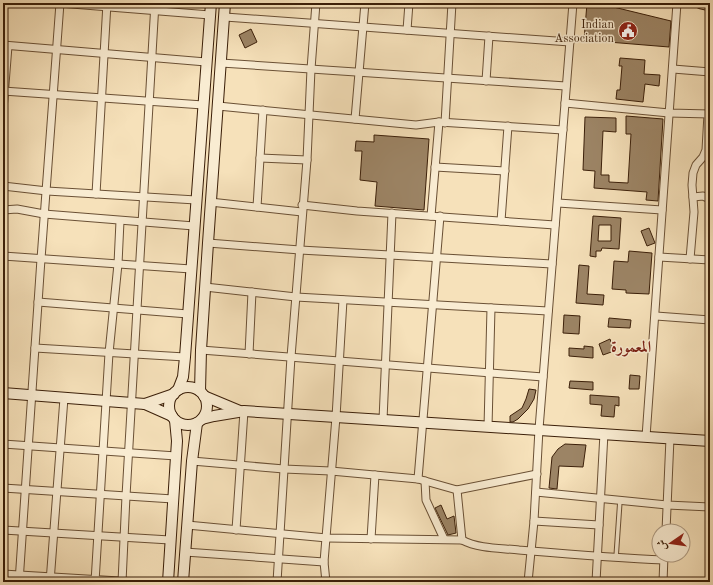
<svg xmlns="http://www.w3.org/2000/svg" width="713" height="585" font-family="'Old Standard TT',Amiri,serif">
<style>
.building{fill:#9c8465;stroke:#3b1f09;fill-rule:evenodd}
.lines{fill:none;stroke-linecap:round;stroke-linejoin:round}
.lane-casing{stroke:#6a5035;stroke-width:5.5}
.street-casing{stroke:#6a5035;stroke-width:9}
.secondary-casing{stroke:#3b1f09;stroke-width:12}
.primary-casing{stroke:#3b1f09;stroke-width:13}
.lane{stroke:#f9ecd2;stroke-width:3.5}
.street{stroke:#f9ecd2;stroke-width:7}
.secondary{stroke:#f9ecd2;stroke-width:10}
.primary{stroke:#f6e1ba;stroke-width:11}
.labels{text-anchor:middle;stroke-width:3;stroke-linejoin:round;paint-order:stroke}
.poi-label{font-size:12px;fill:#3b1f09;stroke:#f9ecd2;text-anchor:end}
.district-label{font-size:16px;font-weight:bold;fill:#7a1f14;stroke:#f9ecd2}
</style>
<rect width="100%" height="100%" fill="#f6e1ba"/>
<filter id="stains"><feTurbulence type="fractalNoise" baseFrequency=".005" numOctaves="4"/><feColorMatrix values="0 0 0 0 .2 0 0 0 0 .09 0 0 0 0 .02 0 0 0 .5 -.17"/></filter>
<radialGradient id="worn" r=".72"><stop offset=".6" stop-color="#630" stop-opacity="0"/><stop offset="1" stop-color="#630" stop-opacity=".3"/></radialGradient>
<!-- building -->
<g class="building">
<polygon points="587,3 597,3 671,21 669,47 584,40"/>
<polygon points="251,29 257,42 245,48 239,35"/>
<polygon points="620,58 645,60 644,74 660,75 659,86 645,84 643,102 616,99 617,90 620,90 622,66 619,66"/>
<polygon points="626,116 663,119 658,201 646,200 647,192 594,188 595,171 583,170 585,117 616,118 616,132 603,131 601,175 609,175 609,182 628,183 631,134 626,134"/>
<polygon points="374,135 429,139 424,210 375,206 377,182 360,180 362,151 355,151 356,141 374,142"/>
<path d="M593,216L621,218L619,249L602,248L601,251H596V257L590,256ZM599,225H611V241H598Z"/>
<polygon points="649,228 655,243 647,246 641,231"/>
<polygon points="629,251 652,253 649,294 626,293 626,290 612,289 614,261 628,262"/>
<polygon points="579,265 589,266 587,294 604,295 603,305 576,303"/>
<polygon points="564,315 580,316 579,334 563,333"/>
<polygon points="609,318 631,320 630,328 608,327"/>
<polygon points="610,339 614,351 603,355 599,344"/>
<polygon points="584,346 593,347 593,358 569,356 569,348 584,349"/>
<polygon points="630,375 640,376 639,389 629,389"/>
<polygon points="570,381 593,382 593,390 569,388"/>
<polygon points="529,389 536,390 534,399 528,409 518,419 513,422 510,422 510,416 522,408 526,399"/>
<polygon points="590,395 619,397 619,406 615,405 614,417 601,416 602,405 590,404"/>
<polygon points="565,444 586,445 583,467 559,466 557,489 549,488 552,457 558,449"/>
<polygon points="441,505 447,519 454,516 456,533 448,535 435,508"/>
</g>
<g class="lines">
<!-- lane casing -->
<g class="lane-casing">
<polyline id="lane" points="616,558 620,500"/>
</g>
<!-- street casing -->
<g class="street-casing">
<g id="street">
<polyline points="59,3 210,15"/>
<polyline points="225,17 570,42"/>
<polyline points="407,30 409,3"/>
<polyline points="3,45 206,62"/>
<polyline points="221,63 566,86"/>
<polyline points="673,69 710,72"/>
<polyline points="486,81 489,36"/>
<polyline points="3,91 203,105"/>
<polyline points="565,103 669,113 710,114"/>
<polyline points="218,106 416,125 439,122 563,130"/>
<polyline points="3,110 8,46"/>
<polyline points="355,119 365,3"/>
<polyline points="445,123 452,3"/>
<polyline points="260,158 307,160"/>
<polyline points="435,167 505,171"/>
<polyline points="3,186 47,191 196,200"/>
<polyline points="96,194 107,3"/>
<polyline points="693,197 703,196 710,199"/>
<polyline points="210,202 302,212"/>
<polyline points="558,203 662,210"/>
<polyline points="302,205 357,211 555,225"/>
<polyline points="257,207 263,110"/>
<polyline points="3,210 17,209 44,214 194,226"/>
<polyline points="431,216 439,122"/>
<polyline points="501,221 508,126"/>
<polyline points="208,243 300,250 552,264"/>
<polyline points="3,256 191,269"/>
<polyline points="659,257 710,260"/>
<polyline points="690,259 694,212 692,185 693,173 696,165 703,157 706,150 708,114"/>
<polyline points="205,287 296,297 548,311"/>
<polyline points="38,302 188,314"/>
<polyline points="656,316 710,320"/>
<polyline points="35,348 185,357"/>
<polyline points="201,350 543,377"/>
<polyline points="249,354 252,292"/>
<polyline points="383,420 392,213"/>
<polyline points="488,427 491,308"/>
<polyline points="646,437 677,3"/>
<polyline points="3,444 176,456"/>
<polyline points="192,461 284,469 331,471 418,479 457,490 537,474"/>
<polyline points="418,479 440,216"/>
<polyline points="425,481 426,500 444,539"/>
<polyline points="3,488 173,499"/>
<polyline points="457,490 462,540"/>
<polyline points="536,492 667,505 710,507"/>
<polyline points="534,521 599,525"/>
<path d="M187,525L327,538L462,540C479,549 501,548 519,550C568,554 616,558 664,560"/>
<polyline points="3,530 170,540"/>
<polyline points="236,530 244,411"/>
<polyline points="666,531 670,438"/>
<polyline points="371,539 375,475"/>
<polyline points="185,552 324,562"/>
<polyline points="3,574 136,582"/>
<polyline points="19,582 41,259 60,3"/>
<polyline points="50,582 64,398"/>
<polyline points="95,582 109,353 118,264 120,221"/>
<polyline points="122,582 126,496 155,3"/>
<polyline points="277,582 291,357 307,160 311,69 316,3"/>
<polyline points="326,582 324,562 336,417 343,300"/>
<polyline points="528,582 534,521 539,429 573,3"/>
<polyline points="596,582 604,433"/>
<polyline points="663,582 664,556"/>
</g>
</g>
<!-- secondary casing -->
<g class="secondary-casing">
<g id="secondary">
<circle cx="188" cy="406" r="19"/>
<polyline points="178,390 183,377 185,357 211,3"/>
<polyline points="200,391 201,350 208,243 225,3"/>
<polyline points="3,393 145,404 172,416"/>
<polyline points="204,396 240,411"/>
<polyline points="145,404 174,394"/>
<polyline points="202,419 214,416 244,411 710,441"/>
<polyline points="168,582 177,441 175,420"/>
<polyline points="183,582 192,461 197,423"/>
</g>
</g>
<!-- primary casing -->
<g class="primary-casing">
<polyline id="primary" points="701,3 710,5"/>
</g>
<!-- lane -->
<use href="#lane" class="lane"/>
<!-- street -->
<use href="#street" class="street"/>
<!-- secondary -->
<use href="#secondary" class="secondary"/>
<!-- primary -->
<use href="#primary" class="primary"/>
</g>
<!-- icons -->
<defs>
<g id="civic-disc" transform="scale(1)"><circle r="9.5" fill="#8f2418" stroke="#f9ecd2"/><path d="M-.6-6.5H3V-4.5H.6V-3L4-1V1h2V6H-6V1h2V-1L-.6-3ZM-1.2 2.5V6h2.4V2.5Z" fill="#fff"/></g>
</defs>
<g fill-rule="evenodd">
<use href="#civic-disc" x="628" y="31"/>
</g>
<g class="labels">
<!-- poi labels -->
<g class="poi-label">
<text x="614" y="28">Indian<tspan x="614" dy="14">Association</tspan></text>
</g>
<!-- district labels -->
<g class="district-label">
<text x="631" y="352">المعمورة</text>
</g>
</g>
<!-- margin -->
<rect width="713" height="585" fill="none" stroke="#f6e1ba" stroke-width="16"/>
<rect x="4" y="4" width="705" height="577" fill="none" stroke="#3b1f09" stroke-width="2"/>
<rect x="8" y="8" width="697" height="569" fill="none" stroke="#3b1f09"/>
<!-- north arrow -->
<g transform="translate(671 543) rotate(257)"><circle r="19" fill="#f9ecd2" stroke="#ad9a82"/>
<path d="M0-3L7 15L0 10L-7 15Z" fill="#8f2418"/>
<text y="-6" font-size="11" font-weight="bold" text-anchor="middle" fill="#3b1f09">ش</text>
</g>
<rect width="100%" height="100%" filter="url(#stains)"/>
<rect width="100%" height="100%" fill="url(#worn)"/>
</svg>
